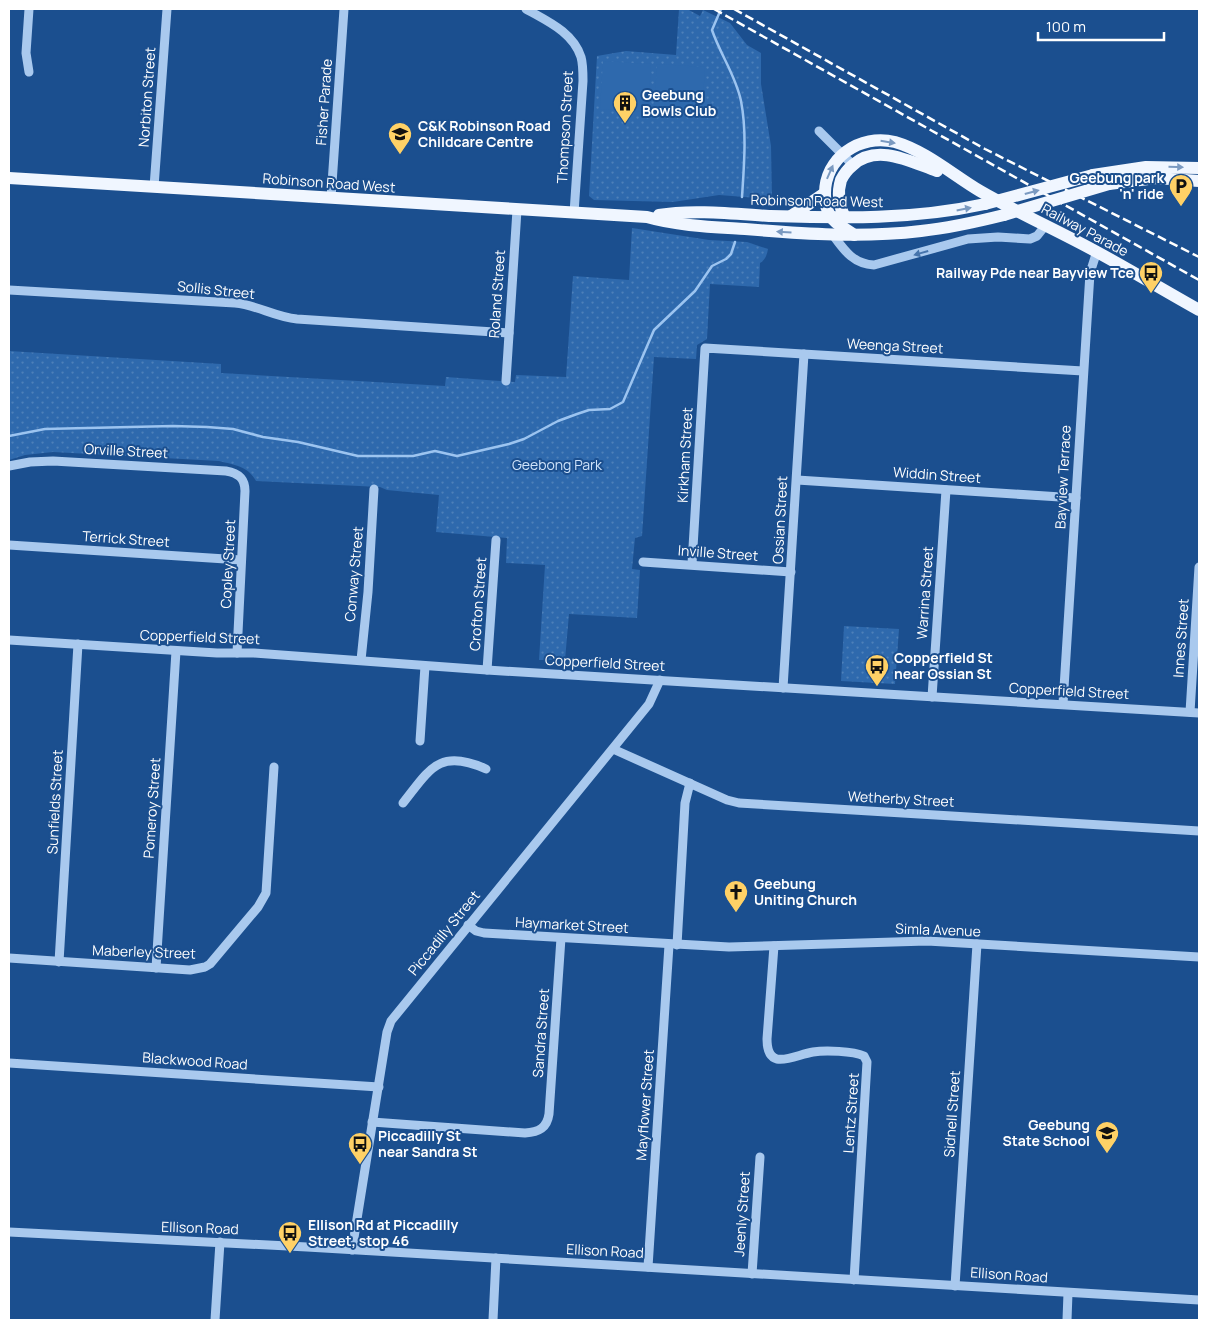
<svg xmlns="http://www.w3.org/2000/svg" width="1208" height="1329" font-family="Manrope,sans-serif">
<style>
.park{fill:url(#park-dots)}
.pitch{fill:#2e69ad}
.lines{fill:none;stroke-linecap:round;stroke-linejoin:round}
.stream{stroke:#9cc4f0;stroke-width:2.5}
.minor{stroke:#a9c9ee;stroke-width:9}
.major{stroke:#f0f6ff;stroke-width:12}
.rail{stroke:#fff;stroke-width:2.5;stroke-dasharray:9 4;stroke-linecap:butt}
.major-bridge{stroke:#f0f6ff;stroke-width:12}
.oneway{fill:#7b9ac1}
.oneway2{fill:#4674ac}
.labels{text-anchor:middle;stroke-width:4;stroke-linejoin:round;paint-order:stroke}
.poi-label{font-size:14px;font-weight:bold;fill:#fff;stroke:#1b4f8f;text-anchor:start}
.street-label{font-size:14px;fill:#fff;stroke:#1b4f8f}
.park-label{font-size:14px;fill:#cfe3fa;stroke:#1b4f8f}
</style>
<defs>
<pattern id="park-dots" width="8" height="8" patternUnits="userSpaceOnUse" patternTransform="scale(1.25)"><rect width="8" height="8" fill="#2e69ad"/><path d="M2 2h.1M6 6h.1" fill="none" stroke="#4d80b9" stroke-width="1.8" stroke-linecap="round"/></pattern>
</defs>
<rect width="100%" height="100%" fill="#1b4f8f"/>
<!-- park -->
<g class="park">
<polygon points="679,9 687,9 700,16 703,10 730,23 747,45 761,53 761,84 771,146 772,199 719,195 673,202 594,200 589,196 597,56 626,51 676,55"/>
<path d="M632,228L709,240L747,242L768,249C767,255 765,260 760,263L759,287L710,284L707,339L697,345L696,359L654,357L642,536L635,538L632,569L640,570L637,618L569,614L565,660H539L545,565L506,563L507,538L436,532L439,495L387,490L380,487L256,481C248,466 235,465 219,461L53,452L25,455L9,460V351L221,364V373L445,386L446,377L515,382L516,375L566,377L573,276L629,280Z"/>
<polygon points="844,626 899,629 895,684 841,681"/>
</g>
<!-- pitch -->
<g class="pitch">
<polygon points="603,61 651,64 648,112 600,109"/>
<polygon points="657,64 705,67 702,115 654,112"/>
</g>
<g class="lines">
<!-- stream -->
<g class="stream">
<path d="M721,9L712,30C720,54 736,76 741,101C747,132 744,166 742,197"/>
<polyline points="9,436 45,429 173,426 207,427 233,429 263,437 298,442 358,456 413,456 435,451 457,456 509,444 524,439 558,421 577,414 589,410 610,409 623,402 654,330 695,291 712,266 726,259 731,254 735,242"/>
</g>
<!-- minor -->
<g class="minor">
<polyline points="29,9 26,53 29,72"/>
<path d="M526,9C547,21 573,32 581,57C583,64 583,73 583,81L574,213"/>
<polyline points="819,131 853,165"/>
<polyline points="154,187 167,9"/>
<polyline points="331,198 344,9"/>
<path d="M833,235C844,250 853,264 874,265L968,239L998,237L1030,239L1037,236L1045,226"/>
<path d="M9,290L235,303C257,305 275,317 297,319L509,333"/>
<polyline points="506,381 517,210"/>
<path d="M9,466L30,462L53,461L226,471C238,473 245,478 245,491L237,653"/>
<polyline points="797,480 1076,498"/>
<polyline points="9,545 241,560"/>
<polyline points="643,562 791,572"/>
<polyline points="692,564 705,348 1083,371"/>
<polyline points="9,640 217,653 254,653 487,670 1199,713"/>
<polyline points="361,660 368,592 374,489"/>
<polyline points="487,670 496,540"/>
<polyline points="783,688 804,354"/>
<polyline points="932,697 946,490"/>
<polyline points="1063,704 1090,273 1097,251"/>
<polyline points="1190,712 1199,567"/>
<polyline points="420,741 425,666"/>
<polyline points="613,749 727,800 739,803 1199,831"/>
<path d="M403,803C430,769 439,748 486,769"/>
<polyline points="468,925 476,931 484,933 729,947 927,941 1199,957"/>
<polyline points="677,945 685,803 690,783"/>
<path d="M774,946L767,1039C767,1073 794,1055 813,1052C825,1050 853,1051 864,1056L867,1062L854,1280"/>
<polyline points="9,958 190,970 205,967 210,964 258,907 266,893 274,767"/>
<polyline points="59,962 78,644"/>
<polyline points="156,968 176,651"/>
<polyline points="9,1063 379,1087"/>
<path d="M372,1122L525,1133C539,1132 547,1128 549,1114L561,938"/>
<polyline points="9,1232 307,1247 1199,1300"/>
<polyline points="352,1250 387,1032 391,1021 649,704 660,680"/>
<polyline points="648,1267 669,945"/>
<polyline points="752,1274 760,1157"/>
<polyline points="955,1286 977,944"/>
<polyline points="215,1320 220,1242"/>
<polyline points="493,1320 496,1258"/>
<polyline points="1067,1320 1068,1293"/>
</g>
<!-- major -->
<g class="major">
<polyline points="1093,175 1146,167 1199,168"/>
<path d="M9,178L647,217C678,226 713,227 745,229C804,234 862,238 921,231C949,228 976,222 1004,215"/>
<polyline points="1109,184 1156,178 1199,181"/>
<path d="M659,215C691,209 737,214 769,216C843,218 912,220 985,204"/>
<polyline points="791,216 825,193"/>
<path d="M845,218C839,206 837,193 841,180C844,174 848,169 853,165C877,143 911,162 937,171"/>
<path d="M854,235C847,229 836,225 831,217C826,210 825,203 825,195C824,158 860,133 895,142C926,151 953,175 980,191C1018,213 1059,231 1097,252C1132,271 1165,291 1199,310"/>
</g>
<!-- rail -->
<g class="rail">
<polyline points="714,9 1199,280"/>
<polyline points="734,9 985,149 1199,257"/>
</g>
<!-- major-bridge -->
<g class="major-bridge">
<polyline points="985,204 1093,175"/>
<polyline points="1004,215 1109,184"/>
</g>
</g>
<!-- one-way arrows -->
<defs><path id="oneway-solid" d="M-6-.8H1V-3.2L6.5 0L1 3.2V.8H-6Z" transform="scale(1.25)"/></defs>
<g class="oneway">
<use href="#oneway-solid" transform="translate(888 142) rotate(9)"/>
<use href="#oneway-solid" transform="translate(1176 167) rotate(1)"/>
<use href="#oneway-solid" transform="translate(830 172) rotate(-66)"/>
<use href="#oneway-solid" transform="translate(1032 192) rotate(-15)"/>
<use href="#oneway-solid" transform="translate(964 209) rotate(-11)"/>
<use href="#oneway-solid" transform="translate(784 232) rotate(-176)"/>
</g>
<use class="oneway2" href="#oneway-solid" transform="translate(921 253) rotate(164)"/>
<!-- icons -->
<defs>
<g id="building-pin" transform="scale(1.25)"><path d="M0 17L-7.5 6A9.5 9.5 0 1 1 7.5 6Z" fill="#ffd166" stroke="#1b4f8f"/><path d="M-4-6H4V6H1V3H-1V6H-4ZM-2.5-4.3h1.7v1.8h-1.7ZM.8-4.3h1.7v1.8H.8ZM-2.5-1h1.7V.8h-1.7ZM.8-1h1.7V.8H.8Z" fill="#111"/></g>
<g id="school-pin" transform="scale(1.25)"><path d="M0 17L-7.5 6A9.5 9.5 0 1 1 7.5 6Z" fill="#ffd166" stroke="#1b4f8f"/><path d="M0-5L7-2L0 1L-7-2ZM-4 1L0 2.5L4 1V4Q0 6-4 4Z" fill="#111"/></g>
<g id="parking-pin" transform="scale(1.25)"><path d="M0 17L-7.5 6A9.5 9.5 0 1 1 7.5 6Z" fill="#ffd166" stroke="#1b4f8f"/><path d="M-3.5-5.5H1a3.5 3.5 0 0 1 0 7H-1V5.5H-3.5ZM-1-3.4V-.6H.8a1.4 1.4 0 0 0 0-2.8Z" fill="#111"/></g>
<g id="bus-pin" transform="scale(1.25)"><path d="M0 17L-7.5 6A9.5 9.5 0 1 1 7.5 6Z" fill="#ffd166" stroke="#1b4f8f"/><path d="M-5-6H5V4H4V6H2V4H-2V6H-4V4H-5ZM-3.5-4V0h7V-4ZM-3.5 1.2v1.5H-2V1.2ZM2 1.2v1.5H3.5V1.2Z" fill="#111"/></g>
<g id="church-pin" transform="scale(1.25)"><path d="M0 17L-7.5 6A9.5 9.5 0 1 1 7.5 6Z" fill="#ffd166" stroke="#1b4f8f"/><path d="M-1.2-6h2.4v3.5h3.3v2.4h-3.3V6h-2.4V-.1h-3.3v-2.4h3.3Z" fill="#111"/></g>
</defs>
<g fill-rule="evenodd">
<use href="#building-pin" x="625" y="103"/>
<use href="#school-pin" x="400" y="134"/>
<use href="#parking-pin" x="1181" y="186"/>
<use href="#bus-pin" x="1151" y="273"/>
<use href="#bus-pin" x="877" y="666"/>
<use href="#church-pin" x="736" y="892"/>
<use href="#school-pin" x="1107" y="1133"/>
<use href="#bus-pin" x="360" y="1144"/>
<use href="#bus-pin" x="290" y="1233"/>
</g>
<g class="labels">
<!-- poi labels -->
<g class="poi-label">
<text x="642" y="100">Geebung<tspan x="642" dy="16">Bowls Club</tspan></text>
<text x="418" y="131">C&amp;K Robinson Road<tspan x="418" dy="16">Childcare Centre</tspan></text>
<text x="1164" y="183" text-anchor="end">Geebung park<tspan x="1164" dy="16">'n' ride</tspan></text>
<text x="1134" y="278" text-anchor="end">Railway Pde near Bayview Tce</text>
<text x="894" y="663">Copperfield St<tspan x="894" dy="16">near Ossian St</tspan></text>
<text x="754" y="889">Geebung<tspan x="754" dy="16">Uniting Church</tspan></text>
<text x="1090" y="1130" text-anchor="end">Geebung<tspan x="1090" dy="16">State School</tspan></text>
<text x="378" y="1141">Piccadilly St<tspan x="378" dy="16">near Sandra St</tspan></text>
<text x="308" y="1230">Ellison Rd at Piccadilly<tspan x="308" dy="16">Street, stop 46</tspan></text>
</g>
<!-- street labels -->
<g class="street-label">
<text transform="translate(147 97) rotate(-86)" y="5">Norbiton Street</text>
<text transform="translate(324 102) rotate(-86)" y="5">Fisher Parade</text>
<text transform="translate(565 127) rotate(-87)" y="5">Thompson Street</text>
<text transform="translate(329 183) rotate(4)" y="5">Robinson Road West</text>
<text transform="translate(817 201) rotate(1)" y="5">Robinson Road West</text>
<text transform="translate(1085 230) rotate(28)" y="5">Railway Parade</text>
<text transform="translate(216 290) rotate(6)" y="5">Sollis Street</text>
<text transform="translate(497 294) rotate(-86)" y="5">Roland Street</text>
<text transform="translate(895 346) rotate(3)" y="5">Weenga Street</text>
<text transform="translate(126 451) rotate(3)" y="5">Orville Street</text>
<text transform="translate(685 455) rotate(-87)" y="5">Kirkham Street</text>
<text transform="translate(937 475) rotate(4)" y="5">Widdin Street</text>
<text transform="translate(1063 477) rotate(-87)" y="5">Bayview Terrace</text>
<text transform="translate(780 520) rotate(-87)" y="5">Ossian Street</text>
<text transform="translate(126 539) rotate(4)" y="5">Terrick Street</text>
<text transform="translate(718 553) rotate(4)" y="5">Inville Street</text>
<text transform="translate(228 564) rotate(-87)" y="5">Copley Street</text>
<text transform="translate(354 574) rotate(-85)" y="5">Conway Street</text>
<text transform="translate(925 593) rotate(-86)" y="5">Warrina Street</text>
<text transform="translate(478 604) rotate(-86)" y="5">Crofton Street</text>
<text transform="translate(200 637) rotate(2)" y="5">Copperfield Street</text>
<text transform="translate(1181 638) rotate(-86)" y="5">Innes Street</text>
<text transform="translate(605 663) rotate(3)" y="5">Copperfield Street</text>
<text transform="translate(1069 691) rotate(3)" y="5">Copperfield Street</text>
<text transform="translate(901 799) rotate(3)" y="5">Wetherby Street</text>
<text transform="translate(55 802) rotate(-87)" y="5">Sunfields Street</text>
<text transform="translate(152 808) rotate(-86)" y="5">Pomeroy Street</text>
<text transform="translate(572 925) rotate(3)" y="5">Haymarket Street</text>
<text transform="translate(938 930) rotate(2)" y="5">Simla Avenue</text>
<text transform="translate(444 933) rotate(-51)" y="5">Piccadilly Street</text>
<text transform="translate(144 952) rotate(2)" y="5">Maberley Street</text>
<text transform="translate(541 1033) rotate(-86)" y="5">Sandra Street</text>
<text transform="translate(195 1061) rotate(4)" y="5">Blackwood Road</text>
<text transform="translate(645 1105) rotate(-86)" y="5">Mayflower Street</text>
<text transform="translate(851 1113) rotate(-86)" y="5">Lentz Street</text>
<text transform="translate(952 1114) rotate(-86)" y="5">Sidnell Street</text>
<text transform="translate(742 1214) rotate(-86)" y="5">Jeenly Street</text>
<text transform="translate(200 1228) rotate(2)" y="5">Ellison Road</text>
<text transform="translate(605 1251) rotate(3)" y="5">Ellison Road</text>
<text transform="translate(1009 1275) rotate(4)" y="5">Ellison Road</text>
</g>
<!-- park labels -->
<g class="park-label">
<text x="557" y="470">Geebong Park</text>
</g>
</g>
<!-- border -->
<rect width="1208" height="1329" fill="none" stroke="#ffffff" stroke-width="20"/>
<!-- scale -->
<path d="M1038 32v8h126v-8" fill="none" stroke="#ffffff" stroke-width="2.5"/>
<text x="1046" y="32" font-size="15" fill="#ffffff" stroke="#1b4f8f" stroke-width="4" paint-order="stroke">100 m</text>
</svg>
